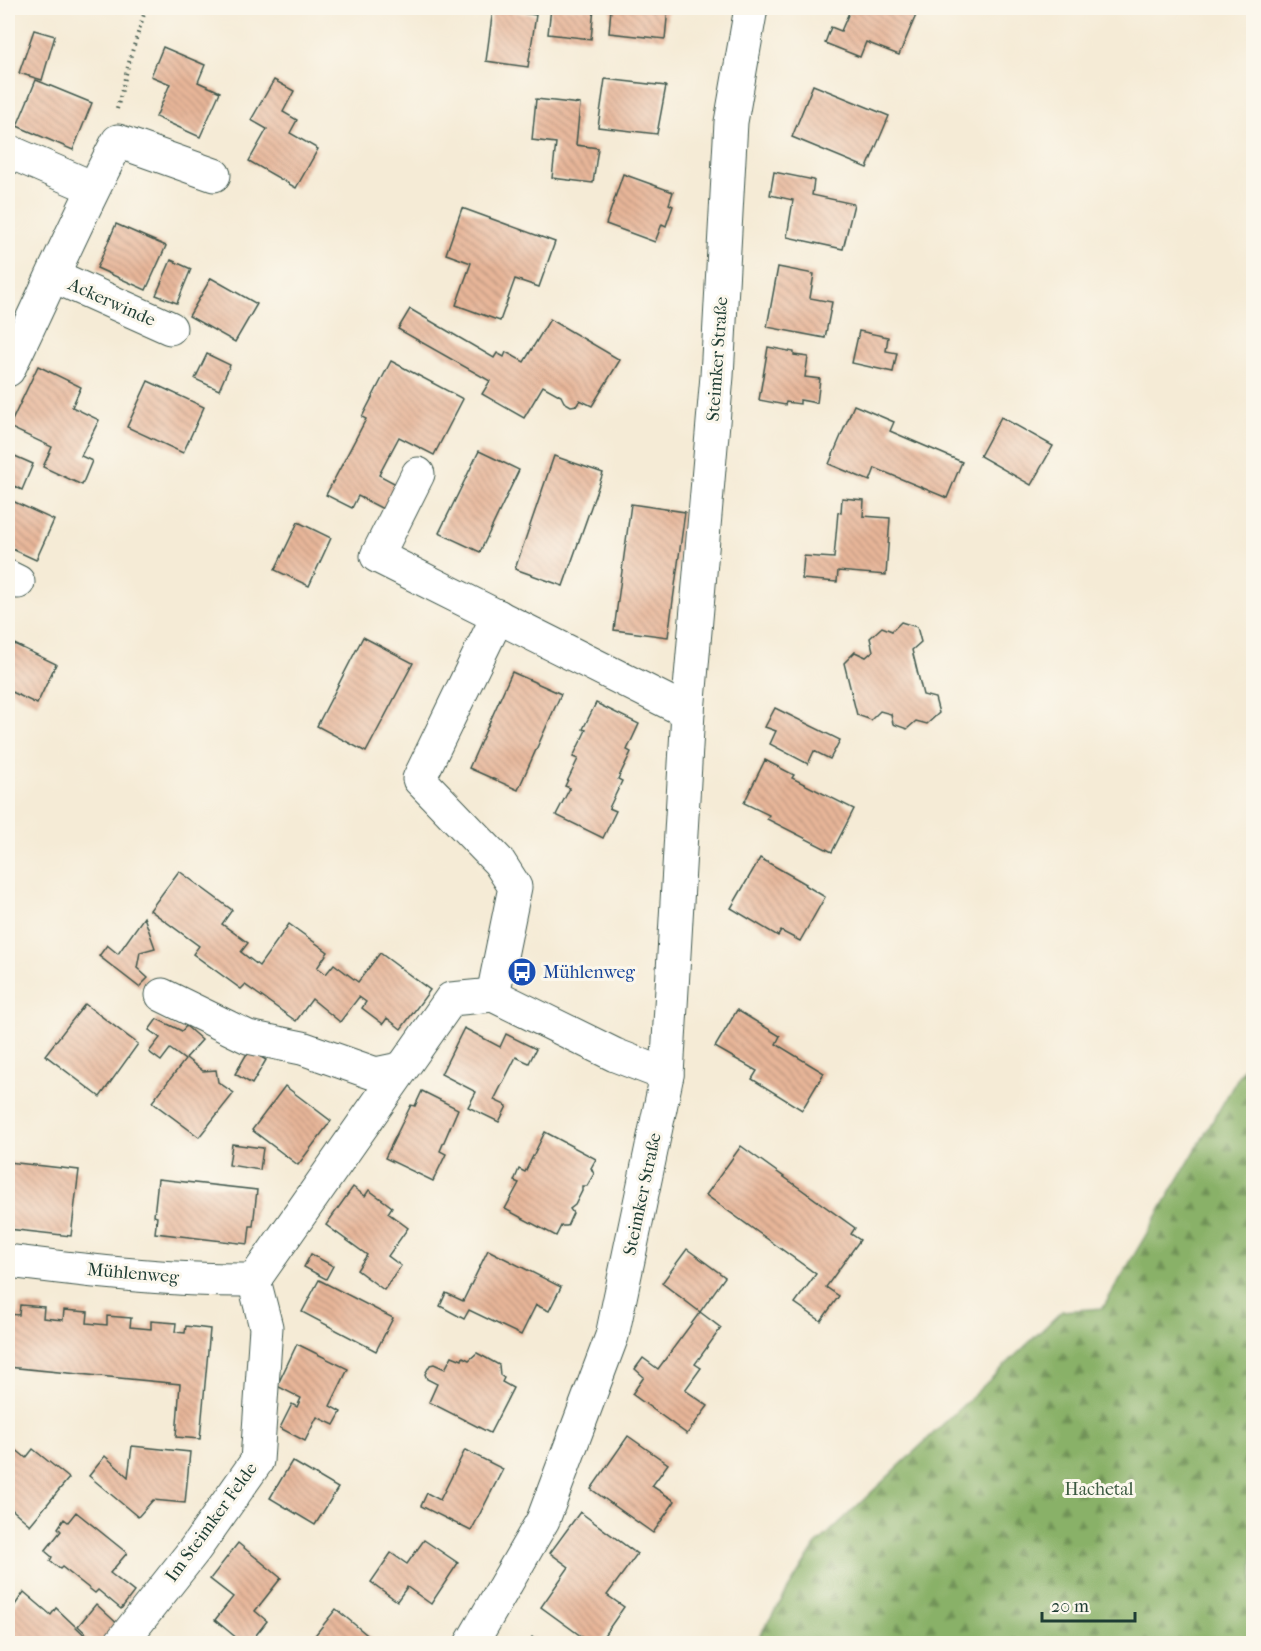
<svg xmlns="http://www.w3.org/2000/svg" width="1261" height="1651" font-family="'IM FELL French Canon',serif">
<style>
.forest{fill:url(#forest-firs);stroke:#54774e;stroke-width:1.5}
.building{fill:url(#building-back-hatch)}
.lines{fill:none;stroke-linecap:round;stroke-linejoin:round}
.minor-casing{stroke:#3f574c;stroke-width:35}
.path{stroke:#3f574c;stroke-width:4;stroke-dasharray:1.5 4.5;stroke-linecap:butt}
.minor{stroke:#fff;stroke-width:33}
.labels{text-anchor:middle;stroke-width:6;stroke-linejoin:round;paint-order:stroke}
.street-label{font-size:18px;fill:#1f3d34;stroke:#fbf7ec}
.transit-label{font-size:18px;fill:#164399;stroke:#fbf7ec;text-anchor:start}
.park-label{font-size:18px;fill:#3b5a41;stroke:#fbf7ec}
</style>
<defs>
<pattern id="forest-firs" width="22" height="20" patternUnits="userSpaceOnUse" patternTransform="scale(1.5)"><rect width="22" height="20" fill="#89b168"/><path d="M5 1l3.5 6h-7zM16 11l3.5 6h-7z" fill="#6f9156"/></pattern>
<pattern id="building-back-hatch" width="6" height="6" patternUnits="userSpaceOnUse" patternTransform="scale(1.5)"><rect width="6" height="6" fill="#e8b699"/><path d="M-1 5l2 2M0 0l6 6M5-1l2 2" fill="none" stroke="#bb957e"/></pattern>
</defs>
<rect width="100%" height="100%" fill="#fbf7ec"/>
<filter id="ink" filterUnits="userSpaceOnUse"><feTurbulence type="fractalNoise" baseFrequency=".0167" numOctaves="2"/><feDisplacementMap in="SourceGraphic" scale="12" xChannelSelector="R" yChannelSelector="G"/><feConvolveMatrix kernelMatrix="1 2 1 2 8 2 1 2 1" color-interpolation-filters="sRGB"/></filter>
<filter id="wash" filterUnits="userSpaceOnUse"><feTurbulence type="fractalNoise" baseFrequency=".008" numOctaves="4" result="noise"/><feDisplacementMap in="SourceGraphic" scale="24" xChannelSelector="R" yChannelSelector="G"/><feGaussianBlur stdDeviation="1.35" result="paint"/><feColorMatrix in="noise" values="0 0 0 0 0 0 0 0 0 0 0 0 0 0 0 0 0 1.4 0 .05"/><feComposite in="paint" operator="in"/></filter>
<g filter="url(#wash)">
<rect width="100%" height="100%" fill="#f5ebd6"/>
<!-- forest -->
<polygon class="forest" points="1253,1052 1253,1643 755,1643 815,1546 1062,1311 1103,1308"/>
<g id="blocks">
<!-- building -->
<g class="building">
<polygon points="551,8 594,8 591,39 548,34"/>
<polygon points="611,8 668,8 665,39 609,33"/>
<polygon points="851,8 919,8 899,55 866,42 860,57 825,43 831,27 841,31"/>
<polygon points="493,9 536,15 528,67 486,61"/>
<polygon points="34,30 55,36 42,80 19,73"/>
<polygon points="163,47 205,65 198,82 220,92 200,137 156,117 170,84 151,76"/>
<polygon points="605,79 666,86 657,134 598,127"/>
<polygon points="36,80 92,103 73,150 17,126"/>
<polygon points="274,80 294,91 283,112 297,120 290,133 318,149 296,188 249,161 267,129 251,120"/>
<polygon points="813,85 889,116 867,168 792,137"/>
<polygon points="536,99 580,104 576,145 598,148 593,183 552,178 556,143 532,140"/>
<polygon points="774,172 814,180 812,195 854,204 843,249 787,237 793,200 770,195"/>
<polygon points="623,174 673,192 669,204 673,206 666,226 662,224 655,242 606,224"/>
<polygon points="462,208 555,242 539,287 515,279 500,321 456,305 471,263 446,254"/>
<polygon points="116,224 166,246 146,290 97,268"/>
<polygon points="8,229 15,232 8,248"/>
<polygon points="171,260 191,269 177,303 156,295"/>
<polygon points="778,267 814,274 810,298 832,302 825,338 767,327"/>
<polygon points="211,278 257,304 235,342 189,316"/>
<polygon points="410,309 494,358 497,353 504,357 506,352 524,362 550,319 620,360 592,406 580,400 577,405 571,406 564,402 561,396 543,386 524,418 482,394 490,381 398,329"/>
<polygon points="859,331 888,337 886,351 897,353 893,372 852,363"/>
<polygon points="768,347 794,352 794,355 808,357 805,377 820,379 817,403 800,400 800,404 786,402 785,405 759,400"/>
<polygon points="207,354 230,365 219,390 195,379"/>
<polygon points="391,361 463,399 434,455 399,437 379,475 398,485 385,510 358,496 352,508 326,495 366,419 362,417"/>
<polygon points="38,366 81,387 72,407 99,420 81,456 92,461 82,485 43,467 52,447 9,427"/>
<polygon points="148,381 204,407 183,453 127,427"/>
<polygon points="854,405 894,422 890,431 962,462 947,498 875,468 870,481 829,464"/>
<polygon points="1001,417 1053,446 1031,485 980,456"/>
<polygon points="479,451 519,470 480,552 439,533"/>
<polygon points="8,453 33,464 22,490 8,483"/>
<polygon points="554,456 603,473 563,586 515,569"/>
<polygon points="842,498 864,500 863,516 890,518 886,575 838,571 837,582 802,579 804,556 834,558 838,512 841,513"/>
<polygon points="8,499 54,520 36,560 8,547"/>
<polygon points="631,504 685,512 668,637 614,630"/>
<polygon points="298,522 331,538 309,586 275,570"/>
<polygon points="901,622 917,627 921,642 912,650 923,695 935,698 939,713 927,724 916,721 907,729 893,724 891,714 880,711 871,720 857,715 844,663 855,652 866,657 873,651 870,638 882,627 892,631"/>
<polygon points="363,637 413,663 366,752 317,726"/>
<polygon points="8,641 56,664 37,704 8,690"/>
<polygon points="512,672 561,694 518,790 469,768"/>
<polygon points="596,703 639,724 627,750 631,752 618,779 622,781 609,808 616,811 603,838 556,815 570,788 565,786 578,759 573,757 586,730 583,729"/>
<polygon points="775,708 840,740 830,759 814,751 808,764 770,744 776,731 765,727"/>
<polygon points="765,760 794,775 792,778 854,809 832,852 767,819 769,815 744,803"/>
<polygon points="760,858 806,884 805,885 825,897 800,941 781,931 778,936 731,908"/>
<polygon points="179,871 232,910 222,924 248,943 241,952 259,966 289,924 328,952 317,968 326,974 334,964 358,982 380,953 430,990 401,1029 387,1018 383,1024 362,1008 366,1002 359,997 340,1022 312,999 296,1021 245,985 241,989 193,954 199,946 150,910"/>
<polygon points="144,917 155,948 140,952 137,968 148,978 139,987 99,956 107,945 118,954"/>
<polygon points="85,1004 138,1044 100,1097 45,1055"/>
<polygon points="737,1010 780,1036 776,1044 824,1073 802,1110 752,1079 757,1071 715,1047"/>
<polygon points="157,1019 182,1031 186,1026 202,1040 186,1058 203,1071 216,1070 218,1082 234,1093 199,1137 152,1102 185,1060 170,1049 161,1061 149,1052 160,1038 149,1030"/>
<polygon points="464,1028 500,1047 506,1034 536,1049 529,1063 516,1057 494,1100 507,1106 499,1122 468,1107 476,1092 441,1074"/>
<polygon points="249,1050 266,1060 252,1084 235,1074"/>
<polygon points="285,1086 331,1121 298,1165 252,1130"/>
<polygon points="422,1091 458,1109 440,1151 446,1154 433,1181 385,1158 411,1105 415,1106"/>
<polygon points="545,1132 596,1159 591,1168 594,1174 587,1186 582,1186 582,1191 575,1205 570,1209 573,1213 567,1226 561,1226 556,1236 505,1209 519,1183 514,1181 519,1169 525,1172"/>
<polygon points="232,1144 263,1148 260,1170 229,1165"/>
<polygon points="741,1146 855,1228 851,1234 860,1240 826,1287 839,1296 821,1321 795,1303 816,1274 706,1195"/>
<polygon points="8,1162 79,1170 71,1236 8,1229"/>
<polygon points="158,1179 257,1190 253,1226 250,1226 248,1244 155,1233 157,1217 154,1216"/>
<polygon points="353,1187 365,1196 369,1190 392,1207 388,1213 408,1228 388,1256 401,1266 384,1290 357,1270 367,1255 326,1225"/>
<polygon points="687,1249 725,1277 700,1312 662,1283"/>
<polygon points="488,1250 561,1287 549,1311 536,1305 521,1335 469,1310 464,1319 440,1306 446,1293 463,1301"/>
<polygon points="311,1254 333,1266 326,1279 304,1267"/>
<polygon points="319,1280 393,1318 376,1351 302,1312"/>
<polygon points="20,1305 44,1307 43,1318 63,1320 64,1310 88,1312 87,1323 107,1325 107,1316 131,1318 130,1327 151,1329 151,1321 176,1323 175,1332 185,1333 186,1326 210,1329 200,1439 176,1437 180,1384 8,1367 8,1314 19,1315"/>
<polygon points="700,1312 721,1328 695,1364 701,1368 685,1390 708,1406 687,1434 632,1394 644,1377 635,1369 643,1358 658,1369"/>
<polygon points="297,1344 348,1369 330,1406 341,1412 334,1425 317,1417 305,1441 280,1428 292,1404 297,1407 301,1398 277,1386"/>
<polygon points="477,1353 499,1365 500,1375 504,1378 502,1382 513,1388 490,1433 429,1402 437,1384 427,1379 425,1374 430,1365 434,1364 445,1369 452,1356 462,1360 463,1357 469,1360"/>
<polygon points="628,1436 668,1464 652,1486 675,1501 653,1533 591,1489"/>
<polygon points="8,1443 26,1458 33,1449 69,1478 30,1525 8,1506"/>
<polygon points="132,1446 190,1452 185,1503 153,1500 138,1517 89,1476 105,1456 128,1477"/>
<polygon points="465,1450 503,1469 471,1531 421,1506 427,1493 440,1500"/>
<polygon points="292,1461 338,1488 315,1525 270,1498"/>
<polygon points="76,1512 127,1553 110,1573 134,1592 121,1609 98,1590 95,1593 62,1567 60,1569 50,1561 52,1557 45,1551 61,1531 58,1528 64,1519 68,1522"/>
<polygon points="580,1512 637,1554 607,1595 624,1607 598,1644 592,1644 541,1607 569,1567 550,1553"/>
<polygon points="424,1540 458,1563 431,1604 407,1587 397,1601 371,1582 391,1553 407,1564"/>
<polygon points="238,1543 281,1578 255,1611 267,1621 249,1644 244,1644 215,1620 233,1597 210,1579"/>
<polygon points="24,1592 51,1615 56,1608 94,1644 60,1644 58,1641 56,1644 9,1644 8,1615"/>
<polygon points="96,1604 122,1628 108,1644 97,1644 78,1626"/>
<polygon points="336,1609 378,1644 308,1644"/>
<polygon points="292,1637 299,1644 287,1644"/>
<polygon points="532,1637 541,1644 528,1644"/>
</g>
</g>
</g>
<g filter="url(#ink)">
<use href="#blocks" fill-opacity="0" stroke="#3f574c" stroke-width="1.5"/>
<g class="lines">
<!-- minor casing -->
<g class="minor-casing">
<g id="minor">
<polyline points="8,151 93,188"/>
<polyline points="54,276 170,328"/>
<path d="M8,370C45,294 78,216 118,141L214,175"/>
<polyline points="418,474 377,556 688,712"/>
<polyline points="8,577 18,582"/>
<polyline points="162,995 248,1037 302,1048 376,1074 400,1069"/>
<polyline points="493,995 515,887 499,862 419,779 498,616"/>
<path d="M8,1261C88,1271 173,1281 254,1280L451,999L493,995L615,1055L667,1075"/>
<polyline points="120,1644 195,1549 257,1461 266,1327 254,1280"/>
<polyline points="471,1644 543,1520 612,1336 667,1075 688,712 717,376 731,122 751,8"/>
</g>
</g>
<!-- path -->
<polyline class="path" points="117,109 131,55 146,8"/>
<!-- minor -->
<use href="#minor" class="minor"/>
</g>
</g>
<!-- icons -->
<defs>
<g id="bus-disc" transform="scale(1.5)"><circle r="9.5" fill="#1a4fb4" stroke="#fbf7ec"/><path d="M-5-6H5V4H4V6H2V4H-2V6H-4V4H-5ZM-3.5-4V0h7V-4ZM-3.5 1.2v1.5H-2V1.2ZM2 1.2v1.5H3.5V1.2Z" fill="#fff"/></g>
</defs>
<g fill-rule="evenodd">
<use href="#bus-disc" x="522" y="972"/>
</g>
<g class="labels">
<!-- street labels -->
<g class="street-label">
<text transform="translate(112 302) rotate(24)" y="6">Ackerwinde</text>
<text transform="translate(717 359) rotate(-86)" y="6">Steimker Straße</text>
<text transform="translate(642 1194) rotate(-78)" y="6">Steimker Straße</text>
<text transform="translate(133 1273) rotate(5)" y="6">Mühlenweg</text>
<text transform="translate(211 1522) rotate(-54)" y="6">Im Steimker Felde</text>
</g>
<!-- transit labels -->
<g class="transit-label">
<text x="543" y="978">Mühlenweg</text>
</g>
<!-- park labels -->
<g class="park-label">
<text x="1099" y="1495">Hachetal</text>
</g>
</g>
<!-- margin -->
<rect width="1261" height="1651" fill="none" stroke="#fbf7ec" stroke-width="30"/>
<!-- scale -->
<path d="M1042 1612v9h93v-9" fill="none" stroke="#1f3d34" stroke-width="3"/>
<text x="1051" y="1612" font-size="18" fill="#1f3d34" stroke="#fbf7ec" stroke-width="4.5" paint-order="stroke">20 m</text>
</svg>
